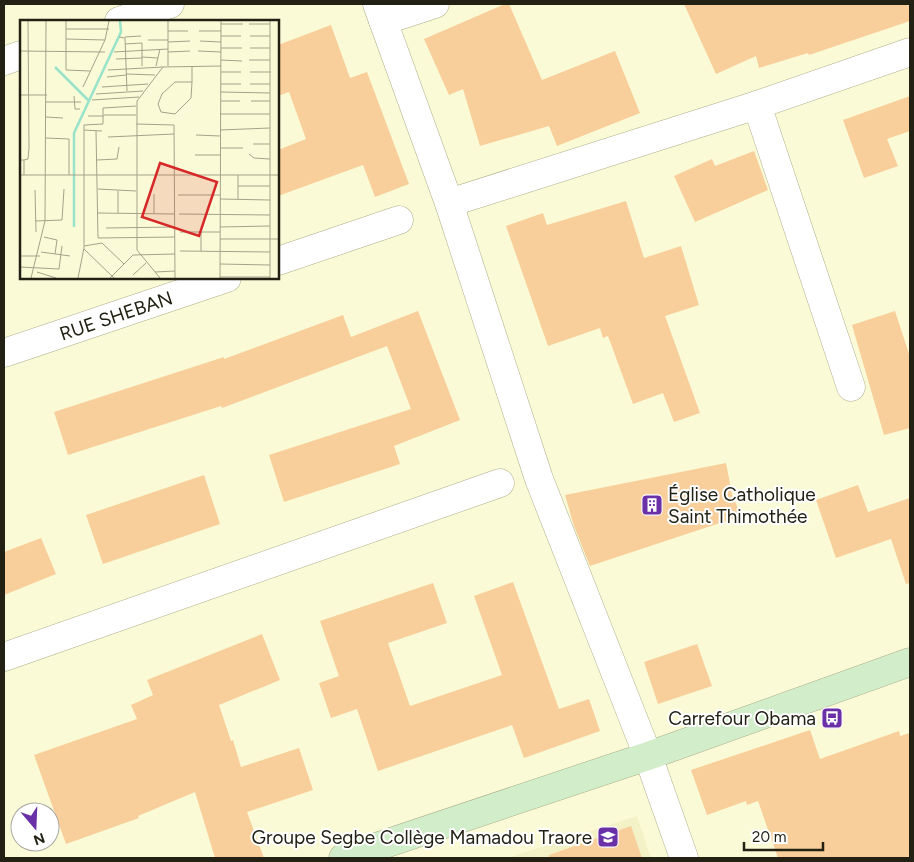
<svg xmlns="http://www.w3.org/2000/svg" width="914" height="862" font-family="Figtree,sans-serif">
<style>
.built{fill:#f3f2c7}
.building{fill:#f8cf9a}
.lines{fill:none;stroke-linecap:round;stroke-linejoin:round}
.street-casing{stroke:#aead8b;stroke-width:29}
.secondary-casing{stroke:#aead8b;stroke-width:29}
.street{stroke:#fff;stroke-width:28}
.secondary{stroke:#d2edc9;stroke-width:28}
.labels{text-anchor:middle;stroke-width:4;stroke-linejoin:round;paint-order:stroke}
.street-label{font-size:19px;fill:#222114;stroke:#fff}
.poi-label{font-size:19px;fill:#222114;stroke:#fff;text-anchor:end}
.inset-river{fill:none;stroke:#98e3ca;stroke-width:2.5}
.inset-road{fill:none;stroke:#a4a389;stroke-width:1}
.view{fill:#d62828;fill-opacity:0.15;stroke:#d62828;stroke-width:2.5}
.inset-edge{fill:none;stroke:#222114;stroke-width:2.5}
</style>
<rect width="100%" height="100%" fill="#fbfad7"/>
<!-- built -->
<polygon class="built" points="637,816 651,858 507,858"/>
<!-- building -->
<g class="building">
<polygon points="505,4 509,4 542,80 615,51 640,113 557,146 549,126 480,146 463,89 449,95 424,39"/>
<polygon points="684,4 910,4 910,21 809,55 808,53 759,68 756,56 716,74"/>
<polygon points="331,25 350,78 367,72 409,184 375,197 363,165 278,196 278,150 306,139 289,92 278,96 278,45"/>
<polygon points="910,96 910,131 887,139 898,166 864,178 843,120"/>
<polygon points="754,151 768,190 695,222 674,176 712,159 715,166"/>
<polygon points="626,201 644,258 681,246 699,305 665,316 700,413 674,422 663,393 633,404 608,336 603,338 600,328 548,346 506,226 543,213 547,225"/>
<polygon points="418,311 460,420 394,446 400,464 284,502 269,455 411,409 387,346 222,408 221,406 68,455 54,412 224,357 224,359 343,315 351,337"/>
<polygon points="895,311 910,357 910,428 884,435 852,325"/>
<polygon points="726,463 732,494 741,516 590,566 574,526 565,495"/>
<polygon points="204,475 220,524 103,564 86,515"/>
<polygon points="858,485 868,512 910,498 910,583 906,584 891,539 836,558 816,500"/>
<polygon points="41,538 56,574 4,595 4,552"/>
<polygon points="513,582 559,709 589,699 600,731 524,758 512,725 378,771 357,709 331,718 319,683 339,676 320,621 433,583 447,623 388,643 410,706 502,675 474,596"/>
<polygon points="262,634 280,680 219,705 231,741 233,740 241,767 299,748 313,790 247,812 264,858 215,858 195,792 138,816 139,818 66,844 34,755 137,719 131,705 153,695 147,680"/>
<polygon points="697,644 712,686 658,704 644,662"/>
<polygon points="810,730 820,759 899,731 900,736 910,733 910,858 778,858 758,801 747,805 746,801 707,815 691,770"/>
<polygon points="631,826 642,858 549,858 549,855"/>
</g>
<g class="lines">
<!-- street casing -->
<g class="street-casing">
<g id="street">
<polyline points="377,4 449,203 539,479 648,756 684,858"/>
<polyline points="119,21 170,4"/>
<polyline points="383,21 435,4"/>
<polyline points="4,61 21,55"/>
<polyline points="757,105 851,387"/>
<polyline points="449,203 757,105 910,52"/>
<polyline points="278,261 399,220"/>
<path id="s1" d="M4,353L227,278"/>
<polyline points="4,657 500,483"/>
</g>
</g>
<!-- secondary casing -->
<g class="secondary-casing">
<polyline id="secondary" points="343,858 648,756 910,662"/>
</g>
<!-- street -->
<use href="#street" class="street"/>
<!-- secondary -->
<use href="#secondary" class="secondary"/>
</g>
<!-- icons -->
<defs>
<g id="building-square" transform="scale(1.125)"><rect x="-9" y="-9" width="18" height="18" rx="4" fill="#6930a7" stroke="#fff"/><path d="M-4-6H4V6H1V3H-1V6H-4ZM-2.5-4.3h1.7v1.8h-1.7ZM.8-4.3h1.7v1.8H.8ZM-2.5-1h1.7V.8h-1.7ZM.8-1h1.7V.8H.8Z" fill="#fff"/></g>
<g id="bus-square" transform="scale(1.125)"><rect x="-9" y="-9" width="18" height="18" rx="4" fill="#6930a7" stroke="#fff"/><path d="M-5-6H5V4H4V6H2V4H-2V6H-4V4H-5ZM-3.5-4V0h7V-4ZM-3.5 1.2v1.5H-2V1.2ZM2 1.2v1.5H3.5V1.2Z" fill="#fff"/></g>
<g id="school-square" transform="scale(1.125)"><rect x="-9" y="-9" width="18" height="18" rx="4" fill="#6930a7" stroke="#fff"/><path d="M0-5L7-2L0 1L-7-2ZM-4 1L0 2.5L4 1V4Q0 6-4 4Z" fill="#fff"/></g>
</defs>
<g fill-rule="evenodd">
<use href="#building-square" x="652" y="505"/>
<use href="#bus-square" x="832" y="718"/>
<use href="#school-square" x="608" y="837"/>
</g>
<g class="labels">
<!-- street labels -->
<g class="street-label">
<text dy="7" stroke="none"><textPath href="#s1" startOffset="118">RUE SHEBAN</textPath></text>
</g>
<!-- poi labels -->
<g class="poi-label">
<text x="668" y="501" text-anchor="start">Église Catholique<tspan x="668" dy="22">Saint Thimothée</tspan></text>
<text x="816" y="725">Carrefour Obama</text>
<text x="592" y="844">Groupe Segbe Collège Mamadou Traore</text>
</g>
</g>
<!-- overview -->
<g transform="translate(20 20)">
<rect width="259" height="259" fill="#fbfad7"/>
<path class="inset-river" d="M35,47L68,80M54,207V113L101,12L100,1"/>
<path class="inset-road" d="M46,1V50L70,51M201,4H223M229,4H250M46,9H89M148,11H168M179,11H201M201,16H221M230,16H250M99,17L105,18L107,71M105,17L121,16M46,19L85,20M128,20H148M180,21L201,22M148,22L170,21M105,24L122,23V46M201,28H222M230,28H250M0,31L85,32M178,31L201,32M94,32L148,29M148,32L170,31M122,37L138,38M96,39L122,38M201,40L222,41M229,40H250M136,46L140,29M148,46V1M88,50L143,47M201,52H221M230,52H251M106,54L135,55M87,57L106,55M172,62H155L142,74L138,84L141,92L155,94L171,78L172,62V46M201,64H221M230,64H250M63,67L85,20L89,1M82,67L128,64M201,72L250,73M76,74L123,71M0,75H27M54,76L55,89H60M72,80L119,77M201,81H220M231,81H250M26,82H61M200,94H250M84,95H116M68,96H84M26,97L43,98M116,104L154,105L155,258M64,110L82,111M200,110L250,108M76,111L78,218L155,217M176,115L200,116M88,117L154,114M26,118L49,119V155M233,124H250M200,128H223M229,134L234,138L250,139M175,135H200M0,140H4V155M4,140L8,139L9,128L8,1M77,140L97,139L99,127M0,155H259M218,155V179M218,166H250M78,169L116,171M15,170L16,212M98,171V193M158,175H200M200,179L250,180M78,193L155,194M134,193V174M159,194L250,195M15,201L42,200L44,169M200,207L250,206M86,208L155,207M160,212H200M181,212V231M24,217L37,220L35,234M200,219H259M64,226L82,223L104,244M64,229L94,258M160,231L250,232M21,232L50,236M0,236H20M200,244L250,245M0,247L39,249L42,226M17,252L36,258M135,252L155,251M113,255L126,243M200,257H250M11,258L25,201L26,1M58,258L64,228V105L83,104V88L116,86M90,258L113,235L155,234M140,258L117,230V81L143,47L201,46M200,258L201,1M250,258V1"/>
<path class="view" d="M140,143L197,162L179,216L122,197Z"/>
<rect width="259" height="259" class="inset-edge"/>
</g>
<!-- border -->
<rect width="914" height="862" fill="none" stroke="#222114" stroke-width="10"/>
<!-- north arrow -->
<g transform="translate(35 827) rotate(161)"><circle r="24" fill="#ffffff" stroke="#a7a6a1"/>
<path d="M0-4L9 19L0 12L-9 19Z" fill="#6930a7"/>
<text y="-8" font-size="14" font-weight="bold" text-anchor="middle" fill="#222114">N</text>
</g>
<!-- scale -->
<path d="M744 842v8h79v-8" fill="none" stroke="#222114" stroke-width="2.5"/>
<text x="752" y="842" font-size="15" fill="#222114" stroke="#ffffff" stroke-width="4" paint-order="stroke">20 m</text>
</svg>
